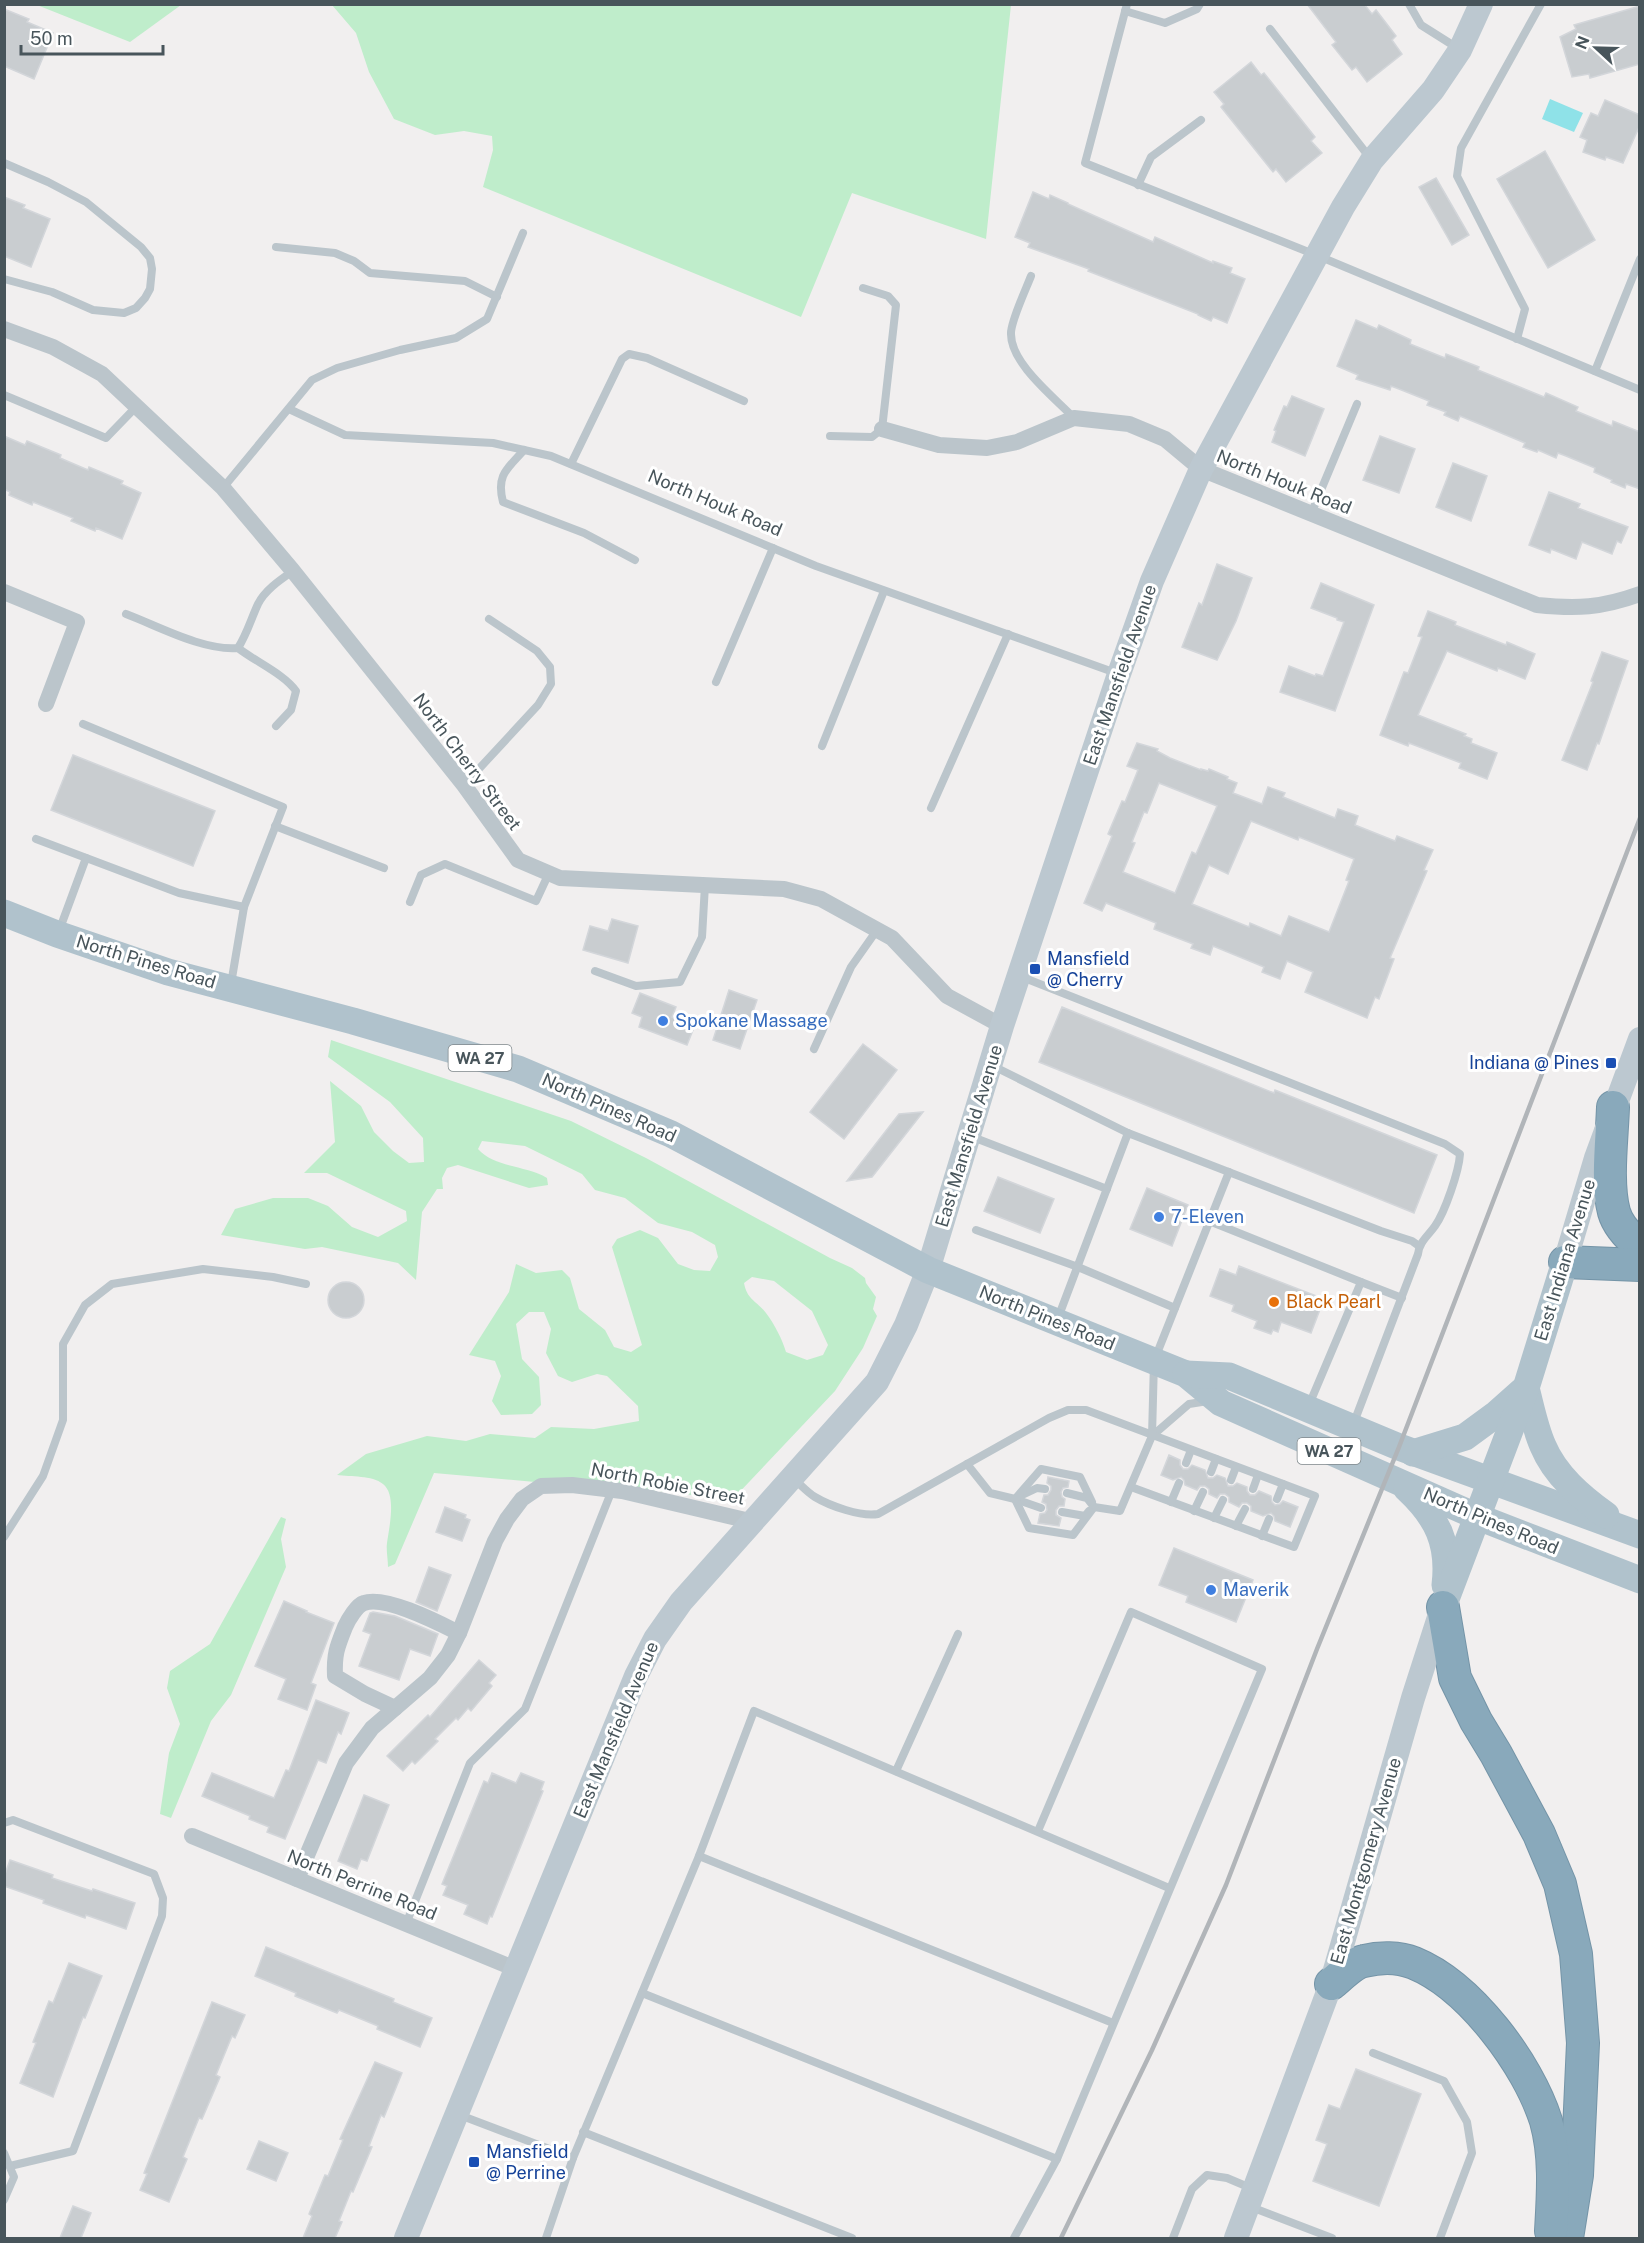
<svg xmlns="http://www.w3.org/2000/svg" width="1644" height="2243" font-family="'Public Sans',sans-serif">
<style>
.green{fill:#bfedcb;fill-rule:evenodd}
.water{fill:#8fe2e8}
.building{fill:#c9cdd0;stroke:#d3d6da;stroke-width:1.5;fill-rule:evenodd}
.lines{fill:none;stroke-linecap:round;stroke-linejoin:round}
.highway-casing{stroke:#7494a7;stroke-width:34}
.lane{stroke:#bbc5cb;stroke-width:8}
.street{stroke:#bbc5cb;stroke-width:16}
.secondary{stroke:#bcc8d0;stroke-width:24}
.primary{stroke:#b0c2cc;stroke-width:27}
.highway{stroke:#89a9bb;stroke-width:32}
.rail{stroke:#b1b5b9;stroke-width:4.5}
.transit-dot{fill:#1a4fb4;stroke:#fff;stroke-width:2}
.shop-dot{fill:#3f7fe0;stroke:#fff;stroke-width:2}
.food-dot{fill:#e8710a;stroke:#fff;stroke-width:2}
.labels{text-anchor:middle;stroke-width:6;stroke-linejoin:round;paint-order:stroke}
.shield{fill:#fff;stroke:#7f888c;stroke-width:1.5}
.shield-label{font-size:16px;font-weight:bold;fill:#48555b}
.street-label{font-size:18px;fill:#48555b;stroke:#fff}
.transit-label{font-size:18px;fill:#164399;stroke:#fff;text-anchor:start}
.shop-label{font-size:18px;fill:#366cbe;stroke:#fff;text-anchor:start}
.food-label{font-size:18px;fill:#c56008;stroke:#fff;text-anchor:start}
</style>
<rect width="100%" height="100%" fill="#f1efef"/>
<!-- green -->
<g class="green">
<polygon points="37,5 181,4 181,5 130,42"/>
<polygon points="332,5 1011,5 986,239 852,193 801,317 483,187 493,150 492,136 464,131 435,135 394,119 369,72 356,33"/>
<path d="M331,1040L571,1121L646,1158L830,1258L852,1268L865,1278L866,1283L876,1297L873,1309L877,1316L863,1348L835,1391L732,1500L579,1481L535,1482L434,1473L395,1564L388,1567C388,1559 386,1550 387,1543C389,1528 397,1495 383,1484C372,1475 351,1477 337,1475L366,1454L427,1436L466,1441L490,1434L535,1438L551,1427L594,1429L639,1421L638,1406L607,1376L597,1374L572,1382L558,1376L546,1353L551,1329L544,1312H529L516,1324L522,1359L539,1377L541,1405L532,1414L501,1415L492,1401L501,1376L495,1361L469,1355L509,1292L516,1264L536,1273L562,1270L570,1278L579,1309L605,1330L614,1347L631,1352L642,1345L612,1247L617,1239L640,1230L658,1238L678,1264L694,1270L710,1271L718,1257L715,1245L692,1232L658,1223L625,1198L595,1190L582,1174L525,1146L482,1141L478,1149C495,1168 526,1165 547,1178L548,1185L529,1188L458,1165L447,1168L442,1178L443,1189H437L422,1212L416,1280L398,1263L322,1247L305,1249L221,1235L235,1209L273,1198H308L328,1206L352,1227L378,1237L407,1221L406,1211L327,1173H304L335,1142L330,1081L361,1106L374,1132L393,1151L409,1163L424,1162L423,1138L390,1102L328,1057ZM752,1277L774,1281L812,1311L828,1345L823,1355L807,1360L786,1352C782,1339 775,1325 766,1313C757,1301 747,1300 744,1283Z"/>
<polygon points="281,1517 286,1519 281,1539 286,1567 231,1695 211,1721 171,1818 160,1814 169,1753 180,1724 167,1688 170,1671 210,1644"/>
</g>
<!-- water -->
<polygon class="water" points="1550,99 1583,113 1574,132 1542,119"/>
<!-- building -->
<g class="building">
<polygon points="1307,4 1364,4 1372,14 1376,10 1396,36 1392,40 1402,54 1367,82 1356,67 1352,70 1332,45 1336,42"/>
<polygon points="1640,6 1640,64 1590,78 1589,74 1572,77 1560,37 1576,29 1574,25"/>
<polygon points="4,9 29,19 27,22 53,33 34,79 4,66"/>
<polygon points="1251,62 1261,75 1264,73 1315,137 1311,141 1322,153 1286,182 1276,169 1273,172 1221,107 1224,104 1214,92"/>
<polygon points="1605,100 1640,115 1640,125 1623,163 1606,157 1605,160 1583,152 1587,140 1580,137 1591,113 1598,116"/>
<polygon points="1545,151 1595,240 1548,268 1497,179"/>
<polygon points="1436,178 1469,235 1452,245 1419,187"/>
<polygon points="1033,192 1049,199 1050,195 1068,203 1068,204 1153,242 1155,237 1213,263 1213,261 1232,268 1230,273 1245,279 1227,323 1213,317 1211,321 1198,315 1198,314 1088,271 1089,269 1028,247 1030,243 1015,237"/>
<polygon points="4,197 25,205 23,208 50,219 31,267 4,256"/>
<polygon points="1356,320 1377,329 1379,325 1411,340 1410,344 1445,358 1446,354 1479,367 1478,370 1544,397 1546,393 1578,407 1576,411 1612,426 1613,421 1640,432 1640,489 1626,484 1625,488 1611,482 1612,480 1594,472 1595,468 1566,456 1558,453 1556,458 1538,450 1537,452 1523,447 1525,443 1482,425 1460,416 1458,421 1444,415 1446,412 1427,405 1429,401 1399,389 1391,386 1390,390 1356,379 1358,375 1337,366"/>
<polygon points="1292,396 1324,409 1305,456 1272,442 1276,431 1274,430 1284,406 1287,407"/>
<polygon points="4,436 25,445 27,441 61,455 60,458 88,470 89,467 123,481 121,484 141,493 122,539 96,528 95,531 71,521 73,518 33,502 32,505 9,495 10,492 4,489"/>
<polygon points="1380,436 1415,449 1399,493 1363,480"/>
<polygon points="1453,463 1487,476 1471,521 1436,507"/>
<polygon points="1549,492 1580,504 1578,508 1628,527 1621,543 1617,541 1612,554 1582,542 1576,559 1551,549 1550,553 1529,545"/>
<polygon points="1217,564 1252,578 1236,621 1217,660 1182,647 1199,603 1202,605"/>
<polygon points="1321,583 1374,605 1335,711 1280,692 1289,666 1315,676 1316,674 1323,676 1344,622 1337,620 1337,618 1311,608"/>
<polygon points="1428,611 1456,622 1455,625 1506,645 1507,642 1535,654 1525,679 1498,668 1497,671 1447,651 1418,715 1466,734 1464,736 1472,739 1471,743 1497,753 1487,779 1459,768 1461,763 1409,743 1408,746 1380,735 1404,672 1408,673 1422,637 1418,636"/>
<polygon points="1602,652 1628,661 1599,744 1597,743 1587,770 1562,760 1593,682 1591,681"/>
<path d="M1137,743L1158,749L1157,751L1170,758L1201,770V769L1208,771L1209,769L1228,777L1227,779L1237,783L1233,793L1262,804L1268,787L1285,793L1283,797L1335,818L1338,809L1358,816L1355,825L1395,841L1397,836L1433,850L1424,870L1427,871L1390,958L1394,959L1379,999L1375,997L1367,1018L1305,992L1313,972L1287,961L1280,979L1262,972L1264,967L1213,946L1210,955L1191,948L1193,944L1154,929L1156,923L1106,903L1102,911L1084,903L1112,836L1108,834L1122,801L1125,802L1138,770L1127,766ZM1159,783L1217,806L1196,854L1192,852L1175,893L1123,872L1135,843L1132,842L1144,812L1147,813ZM1251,821L1298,840L1299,837L1354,859L1346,880L1349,881L1329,932L1289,916L1281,936L1250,923L1249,927L1192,904L1209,865L1228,874Z"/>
<polygon points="73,755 215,811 193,866 51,810"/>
<polygon points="612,919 638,926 628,963 583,950 590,926 608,931"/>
<polygon points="729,990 757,1000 740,1049 713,1040"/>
<polygon points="640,993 676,1007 672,1017 695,1025 687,1045 639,1027 642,1017 632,1013"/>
<polygon points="1062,1007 1274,1093 1275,1090 1437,1155 1414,1213 1039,1062"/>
<polygon points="863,1044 897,1070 844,1139 810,1112"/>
<polygon points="923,1112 872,1177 847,1181 899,1114"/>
<polygon points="998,1177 1054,1199 1040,1233 984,1211"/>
<polygon points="1147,1188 1188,1205 1172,1246 1130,1229"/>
<polygon points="1239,1266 1324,1299 1311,1333 1281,1322 1278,1332 1273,1330 1271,1334 1254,1328 1257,1321 1232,1311 1234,1305 1210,1296 1220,1269 1236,1275"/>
<circle cx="346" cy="1300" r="18"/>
<polygon points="1169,1455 1180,1460 1180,1465 1183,1469 1188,1469 1192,1465 1205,1470 1208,1478 1213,1478 1217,1475 1225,1478 1228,1486 1233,1486 1237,1483 1247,1487 1247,1491 1250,1495 1255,1495 1259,1491 1271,1496 1272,1502 1275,1505 1280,1504 1283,1501 1298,1507 1290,1527 1275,1521 1274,1516 1271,1513 1263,1516 1251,1511 1251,1506 1247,1503 1242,1503 1239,1507 1229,1502 1229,1497 1225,1494 1220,1494 1217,1498 1209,1494 1209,1489 1205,1486 1200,1486 1197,1490 1185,1485 1184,1480 1181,1477 1173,1480 1161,1475"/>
<polygon points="1048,1477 1069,1481 1068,1487 1063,1488 1061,1492 1062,1497 1065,1499 1064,1506 1059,1506 1056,1510 1056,1515 1061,1518 1059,1526 1038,1523 1040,1514 1045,1513 1047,1510 1046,1504 1042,1502 1044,1495 1048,1495 1051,1490 1051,1486 1047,1483"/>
<polygon points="445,1507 466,1515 465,1518 470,1520 462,1541 436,1532"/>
<polygon points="1174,1548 1253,1580 1236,1622 1186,1602 1188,1596 1159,1585"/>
<polygon points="429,1567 451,1575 437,1611 416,1602"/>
<polygon points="284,1601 307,1611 306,1612 334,1623 311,1683 316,1685 307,1710 278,1699 286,1679 255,1666"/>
<polygon points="373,1612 395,1616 438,1634 430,1656 410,1649 399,1680 359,1666 371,1634 363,1631 370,1613"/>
<polygon points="479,1660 496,1675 489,1683 492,1686 471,1711 468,1708 458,1720 456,1718 435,1739 438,1741 415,1764 412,1761 403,1771 387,1756 428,1715 430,1717"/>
<polygon points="316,1700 349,1713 341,1734 338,1732 326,1763 318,1760 285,1839 267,1832 269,1827 249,1819 250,1816 202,1796 212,1773 274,1798 286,1770 289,1771"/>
<polygon points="492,1773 516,1783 521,1773 544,1782 541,1790 543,1791 492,1917 490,1916 487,1924 464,1914 468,1905 443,1895 447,1886 442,1884 484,1781 488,1783"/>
<polygon points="364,1795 389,1805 367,1861 361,1859 357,1869 338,1861"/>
<polygon points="10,1860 53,1875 52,1878 92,1891 93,1889 135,1903 126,1929 86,1915 85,1918 43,1903 44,1900 4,1886 4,1877"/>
<polygon points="266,1947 394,1999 393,2002 432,2018 420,2047 377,2029 378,2026 339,2010 337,2013 295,1996 296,1993 255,1976"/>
<polygon points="69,1963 102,1976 85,2018 83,2017 53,2097 20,2083 36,2043 33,2042 49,2001 53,2003"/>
<polygon points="212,2002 245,2015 235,2038 232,2036 216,2075 220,2077 202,2119 199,2118 183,2157 187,2159 169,2202 140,2190 147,2174 144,2173"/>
<polygon points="375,2062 402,2073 384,2117 381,2115 369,2146 372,2147 353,2192 351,2191 339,2221 342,2222 335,2238 303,2238 312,2216 309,2214 325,2175 328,2176 343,2140 340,2139"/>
<polygon points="1356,2069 1421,2094 1379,2206 1313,2181 1327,2144 1316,2140 1329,2105 1340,2109"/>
<polygon points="259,2141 288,2153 276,2181 247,2169"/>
<polygon points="73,2206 91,2213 81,2238 60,2238"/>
</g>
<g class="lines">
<!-- highway casing -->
<g class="highway-casing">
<g id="highway">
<path d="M1613,1107C1612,1139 1606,1182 1614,1212C1618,1226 1629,1237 1640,1246"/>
<polyline points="1565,1262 1640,1265"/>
<polyline points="1443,1607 1455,1678 1476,1721 1496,1754 1539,1834 1560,1884 1576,1954 1583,2043 1577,2175 1567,2238"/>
<path d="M1331,1984C1340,1977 1353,1963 1364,1961C1380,1957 1399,1957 1414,1963C1470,1986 1528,2064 1546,2121C1556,2156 1553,2196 1551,2231"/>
</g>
</g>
<!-- lane -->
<g class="lane">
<polyline points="1127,4 1085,163 1316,255 1640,390"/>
<polyline points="1409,4 1421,25 1459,49"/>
<polyline points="1125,11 1165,23 1197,9 1200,4"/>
<polyline points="1270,29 1370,158"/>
<polyline points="4,163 48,182 86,202 141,247 150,258 152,269 150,289 145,298 136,308 124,313 93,310 52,292 4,279"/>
<polyline points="1138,185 1151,157 1201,120"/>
<polyline points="276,247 335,253 354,261 370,273 465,281 497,297"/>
<path d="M1031,276C1026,289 1011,321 1011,333C1010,363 1054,397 1074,418"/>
<polyline points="1517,339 1525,309 1457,176 1461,148 1541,4"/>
<polyline points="1595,371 1640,259"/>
<polyline points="4,395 106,438 136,407"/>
<polyline points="289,409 345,435 493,443 551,456 816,566 1116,673"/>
<polyline points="830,436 872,437 882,429 896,305 888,296 863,288"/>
<path d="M524,450C507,469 496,475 503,502L584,533L635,560"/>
<polyline points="571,464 622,359 629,354 647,358 744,401"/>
<polyline points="223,488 312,380 337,368 400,350 456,338 487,319 523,233"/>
<polyline points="1311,514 1357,404"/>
<path d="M126,614C158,626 203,651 238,648C247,634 251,619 258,604C265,590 280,580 293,571"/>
<path d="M238,648C256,662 284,674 296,691L291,710L276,726"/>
<polyline points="716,682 773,548"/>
<polyline points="83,724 283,807 244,907 231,984"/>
<polyline points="822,746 884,591"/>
<polyline points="464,785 538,705 551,684 550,667 537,651 489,619"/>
<polyline points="931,808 1008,634"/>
<polyline points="275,826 384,868"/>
<polyline points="36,839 179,893 244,907"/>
<polyline points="410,902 421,875 445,864 536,901 549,873"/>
<polyline points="59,931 86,858"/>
<polyline points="595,971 636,986 680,982 702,937 705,885"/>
<path d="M1022,977L1445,1144L1460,1154C1459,1171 1445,1212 1435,1226C1428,1236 1419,1242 1418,1254L1353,1425"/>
<polyline points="814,1049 851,967 877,930"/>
<polyline points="993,1066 1128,1133 1381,1231 1412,1241 1419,1246"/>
<polyline points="970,1136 1107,1189"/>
<polyline points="1209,1221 1361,1282 1309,1405"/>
<polyline points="976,1230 1078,1267 1175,1308"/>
<polyline points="1361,1282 1402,1298"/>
<polyline points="1058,1318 1128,1133"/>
<polyline points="1152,1436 1189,1404 1208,1401"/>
<polyline points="1186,1463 1191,1450"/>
<polyline points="967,1464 990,1493 1015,1499 1041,1508"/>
<polyline points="1211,1472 1216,1459"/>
<path d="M793,1478C800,1484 807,1492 815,1497C830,1506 861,1517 878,1514L1049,1418L1068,1410H1086L1315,1496L1294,1547L1131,1487"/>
<polyline points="1231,1480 1236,1467"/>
<polyline points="1253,1489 1258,1475"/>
<polyline points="1067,1493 1087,1498 1094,1507 1120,1511 1152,1436 1154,1361 1229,1172"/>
<polyline points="1018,1497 1037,1488 1045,1489"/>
<polyline points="1015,1499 1029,1528 1073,1535 1094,1507"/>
<polyline points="1015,1499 1041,1469 1080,1477 1092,1502"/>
<polyline points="1277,1499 1283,1484"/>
<polyline points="1171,1502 1179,1483"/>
<polyline points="1194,1511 1203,1492"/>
<polyline points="1062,1512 1085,1516 1089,1511"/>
<polyline points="1214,1518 1223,1500"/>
<polyline points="1236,1526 1245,1509"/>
<polyline points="1262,1536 1269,1519"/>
<polyline points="4,1537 43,1476 63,1420 63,1344 85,1305 112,1284 203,1269 273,1277 306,1284"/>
<polyline points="896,1771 958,1634"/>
<polyline points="4,1823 13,1820 154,1874 163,1898 162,1916 73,2151 10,2166"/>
<polyline points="699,1856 1113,2023"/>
<polyline points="406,1924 470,1763 525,1709 612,1490"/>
<polyline points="642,1993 1057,2159"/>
<polyline points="1373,2053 1444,2081 1467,2122 1472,2153 1440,2238"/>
<polyline points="457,2114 573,2158"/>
<polyline points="583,2132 852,2238"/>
<polyline points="4,2153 14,2177 4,2200"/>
<polyline points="1251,2207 1332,2238"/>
<polyline points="546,2238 573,2158 699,1856 754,1711 1169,1888"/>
<polyline points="1014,2238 1057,2159 1262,1669 1131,1612 1038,1831"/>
<polyline points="1173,2238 1192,2189 1207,2175 1227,2178 1253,2189"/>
</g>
<!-- street -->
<g class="street">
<polyline points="4,329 53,347 102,374 223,488 293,571 464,785 518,860 560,878 784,889 821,899 892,938 947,996 1002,1026"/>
<path d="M882,429L939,445L987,448L1017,442L1074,418L1129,424L1165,439L1201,469L1537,605C1577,609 1601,608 1640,594"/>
<polyline points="4,592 77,622 46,704"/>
<path d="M395,1708L365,1694L335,1676C334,1654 337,1647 345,1627C348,1620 357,1605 364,1603C385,1595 439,1623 459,1633"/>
<polyline points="192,1836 516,1969"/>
<polyline points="297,1879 346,1763 372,1728 430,1678 448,1655 459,1633 495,1541 507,1519 522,1499 541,1486 572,1485 622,1491 754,1522"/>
</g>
<!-- secondary -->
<g class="secondary">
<polyline points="1565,1262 1596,1158 1640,1039"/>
<polyline points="406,2238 636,1676 655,1639 681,1602 877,1382 906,1325 928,1270 1002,1026 1119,674 1152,581 1201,469 1343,207 1372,160 1433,90 1460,50 1481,4"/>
<polyline points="1236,2238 1331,1984 1413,1698 1442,1608"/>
</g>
<!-- primary -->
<g class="primary">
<polyline points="4,913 57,934 168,972 353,1021 518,1069 671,1134 928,1270 1186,1374 1221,1403 1478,1517 1640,1580"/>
<polyline points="1186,1374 1229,1376 1399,1447 1640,1535"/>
<path d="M1526,1388C1531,1407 1535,1428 1543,1446C1555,1475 1581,1497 1606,1515"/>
<polyline points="1413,1453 1465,1437 1495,1415 1522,1391"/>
<path d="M1407,1489C1437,1517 1450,1543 1445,1585"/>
<polyline points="1443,1607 1526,1388 1565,1262"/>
</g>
<!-- highway -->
<use href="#highway" class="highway"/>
<!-- rail -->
<polyline class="rail" points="1061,2238 1152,2050 1226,1885 1317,1649 1399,1447 1640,818"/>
</g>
<!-- markers -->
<g class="transit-dot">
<rect x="1029" y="963" width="12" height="12" rx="3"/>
<rect x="1605" y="1057" width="12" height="12" rx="3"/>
<rect x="468" y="2156" width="12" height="12" rx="3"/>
</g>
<g class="shop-dot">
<circle cx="663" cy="1021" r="6"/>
<circle cx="1159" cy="1217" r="6"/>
<circle cx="1211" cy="1590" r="6"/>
</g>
<circle class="food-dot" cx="1274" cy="1302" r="6"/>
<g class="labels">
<!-- shield labels -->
<g class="shield">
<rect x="448.5" y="1045" width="63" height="26" rx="4.5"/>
<rect x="1297.5" y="1438" width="63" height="26" rx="4.5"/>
</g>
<g class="shield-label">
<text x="480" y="1064">WA 27</text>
<text x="1329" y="1457">WA 27</text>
</g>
<!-- street labels -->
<g class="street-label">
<text transform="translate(1284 482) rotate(22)" y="6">North Houk Road</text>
<text transform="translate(715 503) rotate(23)" y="6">North Houk Road</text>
<text transform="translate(1120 675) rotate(-71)" y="6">East Mansfield Avenue</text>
<text transform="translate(467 762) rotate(53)" y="6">North Cherry Street</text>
<text transform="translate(146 962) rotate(17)" y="6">North Pines Road</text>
<text transform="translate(609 1108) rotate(24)" y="6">North Pines Road</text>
<text transform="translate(969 1136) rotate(-73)" y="6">East Mansfield Avenue</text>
<text transform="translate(1565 1260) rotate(-73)" y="6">East Indiana Avenue</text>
<text transform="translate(1047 1318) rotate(22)" y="6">North Pines Road</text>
<text transform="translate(668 1484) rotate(11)" y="6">North Robie Street</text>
<text transform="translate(1491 1521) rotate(23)" y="6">North Pines Road</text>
<text transform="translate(616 1730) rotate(-67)" y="6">East Mansfield Avenue</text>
<text transform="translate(1366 1861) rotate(-74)" y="6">East Montgomery Avenue</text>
<text transform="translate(362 1885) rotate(22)" y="6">North Perrine Road</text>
</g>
<!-- transit labels -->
<g class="transit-label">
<text x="1047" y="965">Mansfield<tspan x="1047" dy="21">@ Cherry</tspan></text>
<text x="1599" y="1069" text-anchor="end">Indiana @ Pines</text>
<text x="486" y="2158">Mansfield<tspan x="486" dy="21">@ Perrine</tspan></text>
</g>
<!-- shop labels -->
<g class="shop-label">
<text x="675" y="1027">Spokane Massage</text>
<text x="1171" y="1223">7-Eleven</text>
<text x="1223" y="1596">Maverik</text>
</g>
<!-- food labels -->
<g class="food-label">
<text x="1286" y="1308">Black Pearl</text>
</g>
</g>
<!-- border -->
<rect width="1644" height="2243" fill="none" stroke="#48555b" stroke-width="12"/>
<!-- north arrow -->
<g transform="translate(1596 48) rotate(292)" stroke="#ffffff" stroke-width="4.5" paint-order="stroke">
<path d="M0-4.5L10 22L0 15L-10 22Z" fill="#48555b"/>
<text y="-9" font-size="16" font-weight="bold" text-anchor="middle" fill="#48555b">N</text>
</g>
<!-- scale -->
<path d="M21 45v9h142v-9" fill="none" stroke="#48555b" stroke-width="3"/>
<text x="30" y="45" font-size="18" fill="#48555b" stroke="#ffffff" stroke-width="4.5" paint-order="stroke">50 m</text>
</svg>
